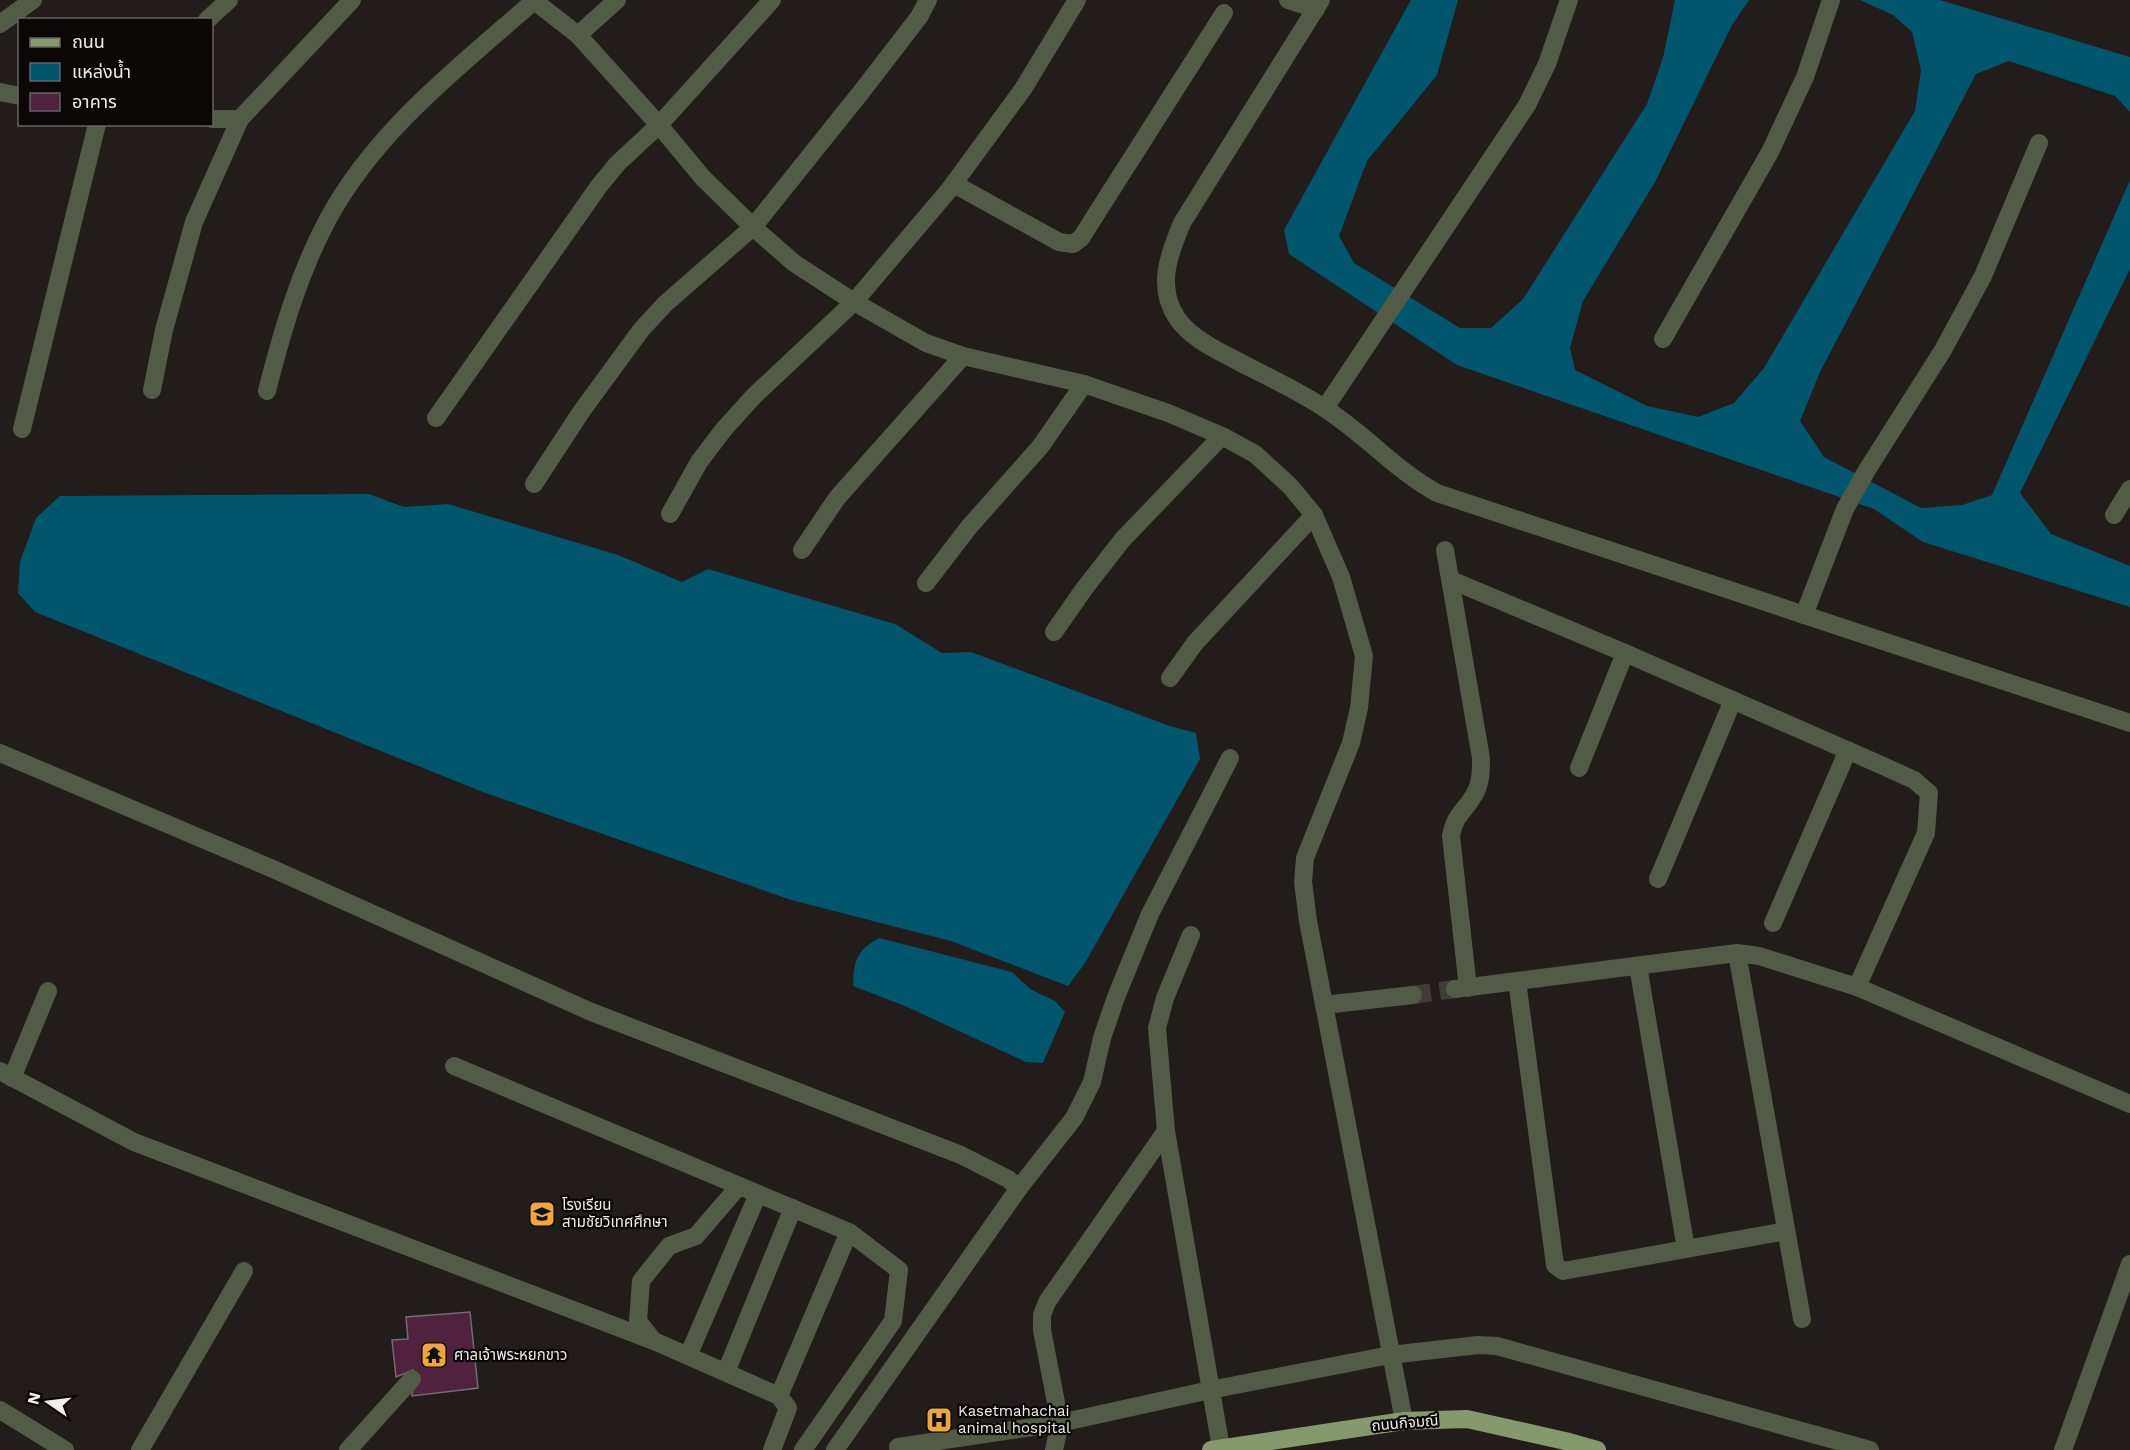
<svg xmlns="http://www.w3.org/2000/svg" width="2130" height="1450" font-family="'Work Sans','Noto Sans Thai',sans-serif">
<style>
.water{fill:#00576d}
.building{fill:#50223e;stroke:#736c70;stroke-width:1.5}
.lines{fill:none;stroke-linecap:round;stroke-linejoin:round}
.minor-tunnel{stroke:#413b39;stroke-width:18;stroke-dasharray:18 9;stroke-linecap:butt}
.minor{stroke:#525b46;stroke-width:18}
.major{stroke:#86996d;stroke-width:18}
.labels{text-anchor:middle;stroke-width:4.5;stroke-linejoin:round;paint-order:stroke}
.poi-label{font-size:15px;fill:#f1edeb;stroke:#0a0706;text-anchor:start}
.street-label{font-size:15px;fill:#f1edeb;stroke:#0a0706}
</style>
<rect width="100%" height="100%" fill="#221c1a"/>
<!-- water -->
<g class="water">
<polygon points="1411,0 1458,0 1437,75 1367,161 1339,236 1354,263 1460,328 1491,328 1523,299 1647,104 1663,58 1675,0 1749,0 1732,25 1655,182 1583,301 1570,348 1575,370 1647,406 1698,417 1734,403 1764,368 1915,111 1921,70 1912,32 1893,15 1860,0 1940,0 2130,57 2130,112 2115,96 2009,61 1976,74 1820,372 1800,421 1824,457 1921,508 1962,505 1992,495 2130,180 2130,269 2020,493 2051,534 2130,566 2130,607 1923,542 1874,509 1457,365 1289,254 1284,230"/>
<polygon points="369,494 404,507 448,504 618,555 682,582 708,569 895,624 942,653 971,652 1170,726 1196,733 1200,759 1085,963 1068,986 951,941 791,900 483,792 35,612 18,593 20,562 36,518 60,496"/>
<path d="M879,938L1012,972L1030,989L1055,1001L1065,1012L1043,1063L1026,1062L905,1006L853,986C854,960 856,951 879,938Z"/>
</g>
<!-- building -->
<polygon class="building" points="470,1312 478,1388 412,1396 413,1370 396,1377 392,1340 408,1339 406,1317"/>
<g class="lines">
<!-- minor-tunnel -->
<polyline class="minor-tunnel" points="1413,995 1455,989"/>
<!-- minor -->
<g class="minor">
<polyline points="533,0 578,35 659,125 703,178 753,227 794,263 854,302 926,343 963,356 1084,384 1168,413 1222,436 1255,454 1290,486 1314,515 1341,577 1364,656 1359,708 1351,743 1305,858 1303,882 1308,921 1404,1421"/>
<polyline points="1288,0 1316,9"/>
<path d="M1321,0L1182,223C1169,254 1156,287 1177,318C1188,335 1210,347 1228,356C1259,373 1294,388 1324,408C1364,433 1395,470 1437,493L2130,723"/>
<polyline points="207,20 229,0"/>
<polyline points="0,24 33,0"/>
<polyline points="578,35 617,0"/>
<polyline points="0,92 20,96"/>
<polyline points="212,119 240,119 352,0"/>
<polyline points="954,184 1059,242 1073,244 1081,238 1224,13"/>
<polyline points="1663,339 1770,152 1805,77 1831,0"/>
<polyline points="152,390 164,330 194,222 240,119"/>
<path d="M267,391C282,332 299,273 328,219C376,130 460,66 534,1"/>
<polyline points="1325,408 1527,105 1547,64 1569,0"/>
<polyline points="436,418 599,186 618,163 659,125 772,0"/>
<polyline points="22,429 97,124"/>
<polyline points="534,484 581,412 641,330 665,304 753,227 862,91 919,17 928,0"/>
<polyline points="670,514 699,462 724,429 754,396 854,302 949,190 1023,89 1077,0"/>
<polyline points="2114,515 2130,489"/>
<polyline points="802,550 837,498 963,356"/>
<path d="M1445,550L1481,758C1481,771 1481,784 1474,795C1464,813 1456,812 1451,836L1468,988"/>
<polyline points="1451,580 1625,653 1881,765 1914,780 1929,793 1926,833 1857,987"/>
<polyline points="926,583 969,527 1040,447 1084,384"/>
<polyline points="1804,615 1845,509 1867,470 1943,350 1983,276 2039,143"/>
<polyline points="1054,632 1084,589 1123,539 1222,436"/>
<polyline points="1170,678 1195,643 1314,515"/>
<polyline points="0,753 273,869 589,1011 961,1155 1008,1179 1019,1188"/>
<polyline points="1579,768 1625,653"/>
<polyline points="1658,879 1733,700"/>
<polyline points="1773,923 1848,750"/>
<polyline points="1191,935 1165,998 1157,1028 1166,1131 1221,1448"/>
<polyline points="1737,953 1802,1319"/>
<polyline points="1638,966 1686,1249"/>
<polyline points="1517,981 1555,1265 1563,1271 1786,1231"/>
<polyline points="1455,989 1737,953 1759,956 1857,987 2130,1104"/>
<polyline points="1324,1005 1413,995"/>
<polyline points="454,1066 849,1232 899,1270 893,1321 803,1450"/>
<polyline points="0,1071 134,1142 654,1341 779,1396 788,1408 772,1450"/>
<polyline points="12,1078 48,991"/>
<polyline points="652,1339 638,1321 641,1281 669,1246 696,1236 739,1186"/>
<polyline points="688,1356 758,1194"/>
<polyline points="726,1372 793,1208"/>
<polyline points="779,1396 849,1232"/>
<polyline points="0,1410 65,1450"/>
<polyline points="898,1447 1060,1423 1210,1390 1390,1355 1478,1345 1497,1346 1870,1450"/>
<polyline points="140,1450 244,1271"/>
<polyline points="348,1450 412,1379"/>
<polyline points="835,1450 1019,1188 1074,1118 1092,1082 1102,1038 1116,997 1150,914 1230,758"/>
<polyline points="1054,1450 1060,1423 1042,1330 1042,1315 1047,1302 1166,1131"/>
<polyline points="2063,1450 2130,1264"/>
</g>
<!-- major -->
<polyline class="major" points="1211,1450 1404,1421 1467,1419 1565,1441 1597,1450"/>
</g>
<!-- icons -->
<defs>
<g id="school-square" transform="scale(1.35)"><rect x="-9" y="-9" width="18" height="18" rx="4" fill="#eea73d" stroke="#0a0706"/><path d="M0-5L7-2L0 1L-7-2ZM-4 1L0 2.5L4 1V4Q0 6-4 4Z" fill="#111"/></g>
<g id="temple-square" transform="scale(1.35)"><rect x="-9" y="-9" width="18" height="18" rx="4" fill="#eea73d" stroke="#0a0706"/><path d="M0-6L5-2H3V0L6.5 2.5H4V6H1.5V3h-3V6H-4V2.5H-6.5L-3 0V-2H-5Z" fill="#111"/></g>
<g id="hospital-square" transform="scale(1.35)"><rect x="-9" y="-9" width="18" height="18" rx="4" fill="#eea73d" stroke="#0a0706"/><path d="M-5-5h3v3.5h4V-5h3V5h-3V1.5h-4V5h-3Z" fill="#111"/></g>
</defs>
<g fill-rule="evenodd">
<use href="#school-square" x="542" y="1214"/>
<use href="#temple-square" x="434" y="1355"/>
<use href="#hospital-square" x="939" y="1420"/>
</g>
<g class="labels">
<!-- poi labels -->
<g class="poi-label">
<text x="562" y="1210">โรงเรียน<tspan x="562" dy="17">สามชัยวิเทศศึกษา</tspan></text>
<text x="454" y="1360">ศาลเจ้าพระหยกขาว</text>
<text x="958" y="1416">Kasetmahachai<tspan x="958" dy="17">animal hospital</tspan></text>
</g>
<!-- street labels -->
<g class="street-label">
<text transform="translate(1405 1423) rotate(-5)" y="5">ถนนกิจมณี</text>
</g>
</g>
<!-- legend -->
<rect x="18" y="18" width="195" height="108" fill="#0a0706" stroke="#666362" stroke-width="1.5"/>
<rect x="30" y="38" width="30" height="9" fill="#86996d" stroke="#666362" stroke-width="1.5"/>
<text x="72" y="48" font-size="18" fill="#f1edeb">ถนน</text>
<rect x="30" y="63" width="30" height="18" fill="#00576d" stroke="#666362" stroke-width="1.5"/>
<text x="72" y="78" font-size="18" fill="#f1edeb">แหล่งน้ำ</text>
<rect x="30" y="93" width="30" height="18" fill="#50223e" stroke="#666362" stroke-width="1.5"/>
<text x="72" y="108" font-size="18" fill="#f1edeb">อาคาร</text>
<!-- north arrow -->
<g transform="translate(48 1402) rotate(284)" stroke="#0a0706" stroke-width="4.5" paint-order="stroke">
<path d="M0-4.5L10 22L0 15L-10 22Z" fill="#f1edeb"/>
<text y="-9" font-size="16" font-weight="bold" text-anchor="middle" fill="#f1edeb">N</text>
</g>
</svg>
